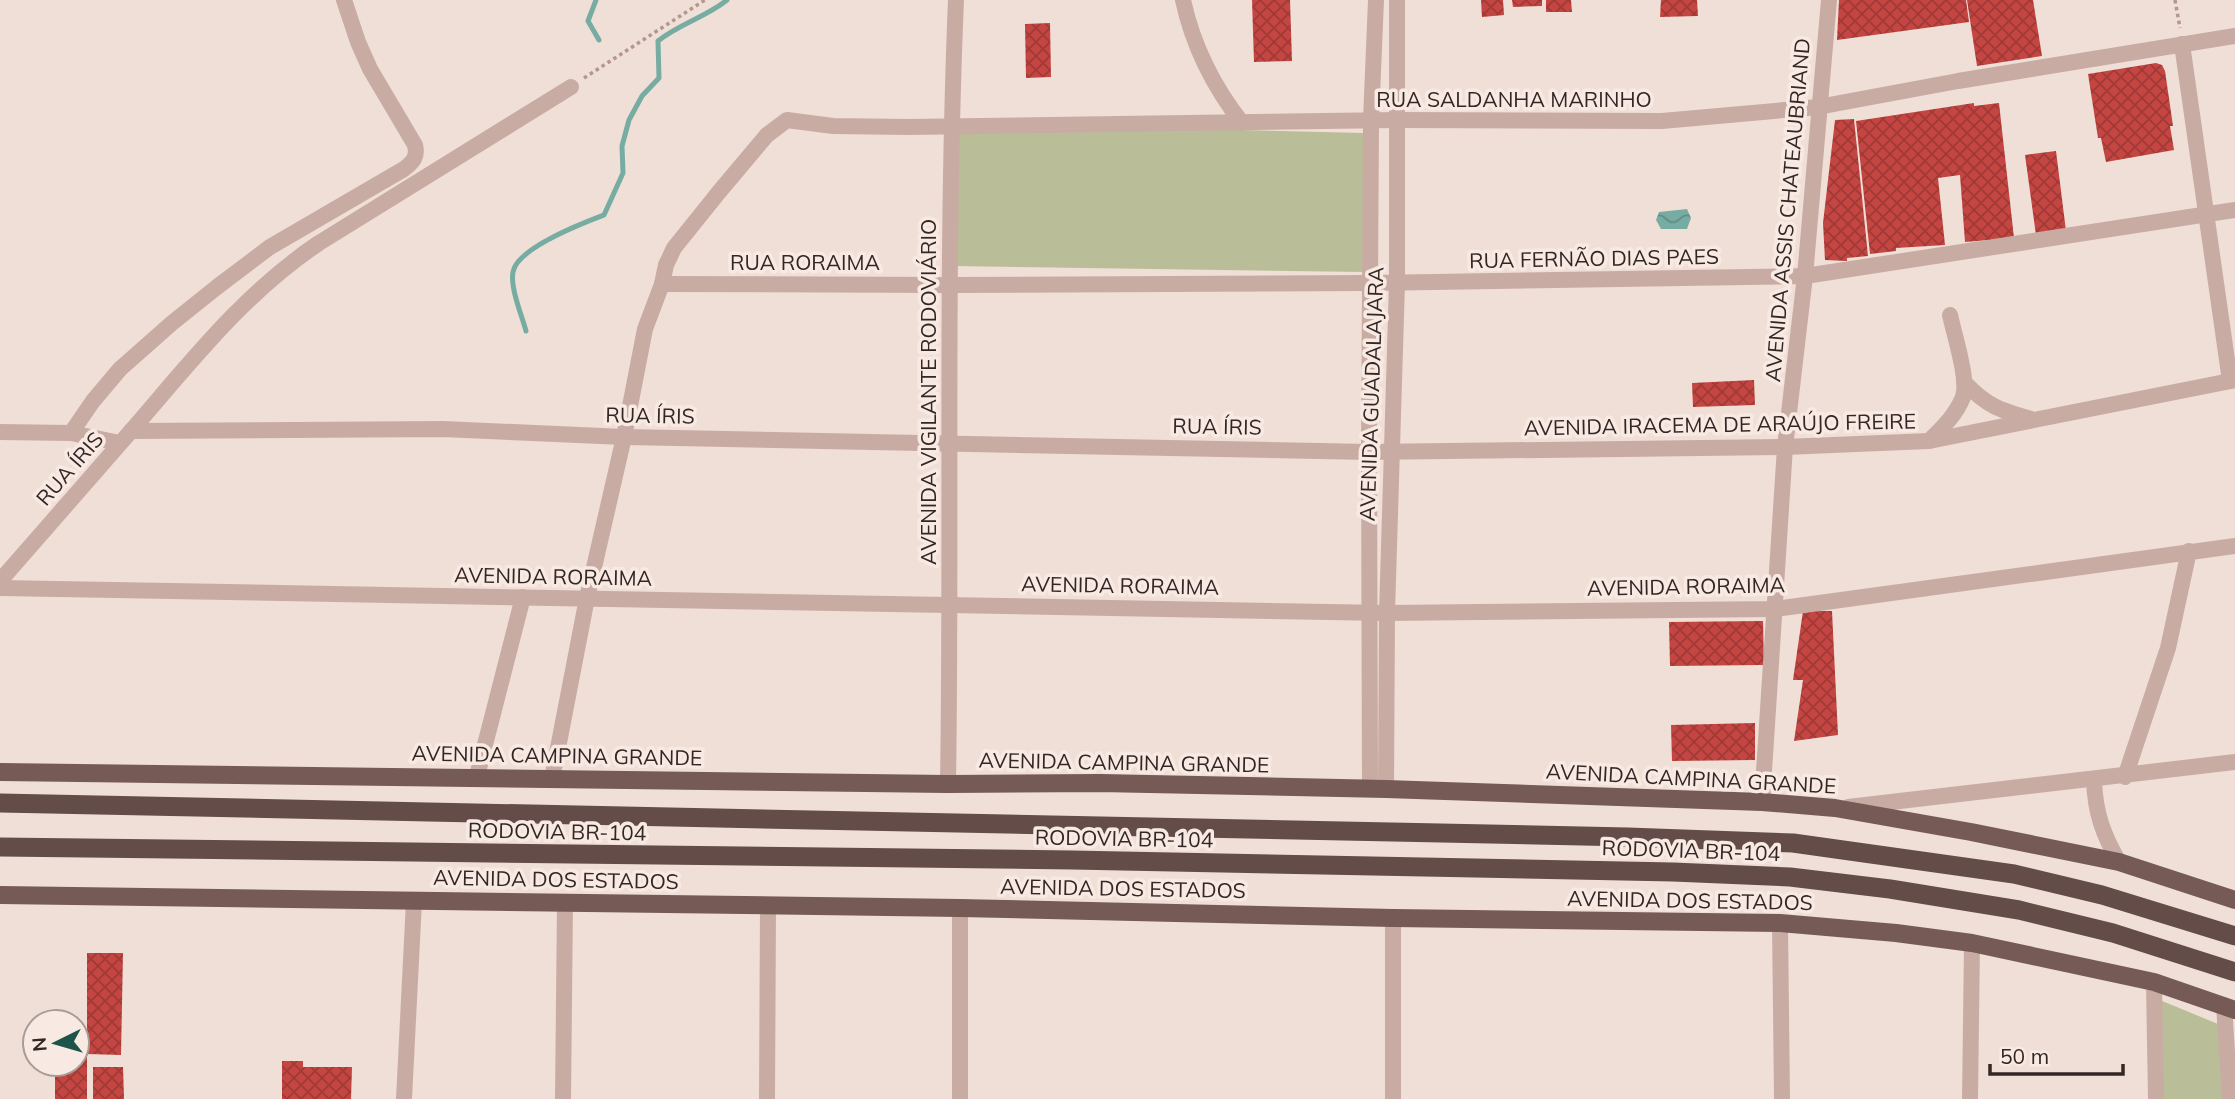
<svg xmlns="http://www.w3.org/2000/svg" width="2235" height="1099" font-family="Mulish,sans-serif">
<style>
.green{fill:#babe98}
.water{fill:url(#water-waves)}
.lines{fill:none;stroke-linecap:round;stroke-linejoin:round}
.stream{stroke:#77aca3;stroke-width:5}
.building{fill:url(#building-cross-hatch)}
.path{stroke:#b3968e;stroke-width:3.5;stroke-dasharray:3.5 3.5;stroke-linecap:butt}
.minor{stroke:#c8aca4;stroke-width:16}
.primary{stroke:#755a56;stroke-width:18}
.trunk{stroke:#644c49;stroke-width:19}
.labels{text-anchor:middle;stroke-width:7;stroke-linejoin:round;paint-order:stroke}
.street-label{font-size:21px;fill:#332725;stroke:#f8eae3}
</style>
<defs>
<pattern id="water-waves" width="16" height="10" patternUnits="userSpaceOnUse" patternTransform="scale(1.75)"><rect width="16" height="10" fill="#77aca3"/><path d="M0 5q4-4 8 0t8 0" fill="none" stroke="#628c85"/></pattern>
<pattern id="building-cross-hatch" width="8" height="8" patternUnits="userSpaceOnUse" patternTransform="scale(1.75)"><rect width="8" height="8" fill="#c44541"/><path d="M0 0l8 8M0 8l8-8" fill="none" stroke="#a03a36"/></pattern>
</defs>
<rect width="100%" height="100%" fill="#f0dfd7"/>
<!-- green -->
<g class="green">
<polygon points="956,123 1363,133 1363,272 951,266"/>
<polygon points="2155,998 2218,1024 2223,1099 2156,1099"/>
</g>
<!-- water -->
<polygon class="water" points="1687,209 1691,218 1687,229 1661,229 1656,220 1659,212"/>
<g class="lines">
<!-- stream -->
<g class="stream">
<polyline points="596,0 588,21 599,40"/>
<path d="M526,331C522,316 510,288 513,272C517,248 583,223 604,215L623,173L622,146L629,120L642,96L659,78L658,41C679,24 706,17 727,0"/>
</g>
</g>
<!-- building -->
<g class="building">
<polygon points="1252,0 1290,0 1292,61 1254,62"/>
<polygon points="1481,0 1503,0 1504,15 1482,17"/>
<polygon points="1512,0 1542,0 1542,6 1513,7"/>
<polygon points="1546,0 1571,0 1572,12 1546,12"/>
<polygon points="1661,0 1697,0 1698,16 1660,17"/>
<polygon points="1839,0 1966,0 1969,22 1837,40"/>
<polygon points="1967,0 2033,0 2042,56 1977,66"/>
<polygon points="1050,23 1051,77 1026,78 1025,24"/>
<polygon points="2156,63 2162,65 2165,71 2173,126 2170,126 2174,150 2106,162 2101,138 2098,138 2088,74"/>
<polygon points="1974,103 1974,106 1999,103 2014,238 1965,242 1960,175 1938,178 1945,245 1896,248 1896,251 1870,254 1856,121"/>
<polygon points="1854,119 1868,256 1847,258 1847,261 1825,260 1823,223 1835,120"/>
<polygon points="2056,151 2066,231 2036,235 2025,155"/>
<polygon points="1754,380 1755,405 1693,407 1692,383"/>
<polygon points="1803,611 1832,611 1838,735 1794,741 1803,680 1793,680"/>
<polygon points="1763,621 1764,665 1670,666 1669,622"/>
<polygon points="1755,723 1755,760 1672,761 1671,725"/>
<polygon points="87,953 123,953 121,1055 87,1054"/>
<polygon points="77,1057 87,1057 87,1099 55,1099 55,1064 77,1064"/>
<polygon points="282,1061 303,1061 303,1067 352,1067 351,1099 282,1099"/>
<polygon points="93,1067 123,1067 124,1099 93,1099"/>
</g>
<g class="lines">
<!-- path -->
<g class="path">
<polyline points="2175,0 2180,28"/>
<polyline points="584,78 705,0"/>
</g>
<!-- minor -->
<g class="minor">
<path d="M1183,0C1193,46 1213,86 1242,123"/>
<polyline points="2182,44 2230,381"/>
<polyline points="662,284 948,285 1371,283 1805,276 2235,210"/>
<path d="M1964,382C1987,406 1999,410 2031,419"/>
<path d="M131,431C190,363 243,294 319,243L571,87"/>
<polyline points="0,432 71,433 120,443"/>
<path d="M71,433L93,401L120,369L172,323L217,287L270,247L404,169C413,162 418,157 415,145L370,69L358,42L344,0"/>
<path d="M1929,441C1942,428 1956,415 1963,397C1969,380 1954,334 1950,315"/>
<polyline points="0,581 131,431 443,429 624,437 1369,452 1785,447 1929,441 2235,380"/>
<polyline points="0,588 1387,613 1775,609 2235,546"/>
<polyline points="477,776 523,597"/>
<polyline points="2125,777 2168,648 2189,551"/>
<polyline points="552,779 587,598 624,437 645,329 662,284 666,265 674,248 719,192 767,135 787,120 833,126 908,127 1397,120 1662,121 1818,107 1958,81 2235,36"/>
<path d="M2094,780C2095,812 2103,835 2119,862"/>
<path d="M948,784C952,523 945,261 956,0"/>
<polyline points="1370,789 1369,452 1371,120 1376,0"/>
<polyline points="1386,789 1387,613 1397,283 1397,0"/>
<polyline points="1762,802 1785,447 1805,276 1829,0"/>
<polyline points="1848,807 2235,762"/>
<polyline points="1393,918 1393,1099"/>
<polyline points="1780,923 1782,1099"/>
<polyline points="2154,982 2156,1099"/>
<polyline points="2224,1005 2230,1099"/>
<polyline points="404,1099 414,901"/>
<polyline points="563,1099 565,902"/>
<polyline points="767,1099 768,906"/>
<polyline points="960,1099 960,908"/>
<polyline points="1970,1099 1972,943"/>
</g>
<!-- primary -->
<g class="primary">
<polyline points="0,772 948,784 1100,783 1386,789 1762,802 1835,808 1971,832 2119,862 2235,900"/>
<polyline points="0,895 960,908 1393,918 1780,923 1896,933 1972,943 2154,982 2235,1010"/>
</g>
<!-- trunk -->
<g class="trunk">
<polyline points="0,803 1628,837 1793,843 2014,874 2102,895 2235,936"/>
<polyline points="0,847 1072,860 1673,872 1790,877 1890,889 2019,910 2113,933 2235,972"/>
</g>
</g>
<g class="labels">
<!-- street labels -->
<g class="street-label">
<text x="1514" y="107">RUA SALDANHA MARINHO</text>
<text transform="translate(1788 210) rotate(-85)" y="7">AVENIDA ASSIS CHATEAUBRIAND</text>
<text transform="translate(1594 259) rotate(-1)" y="7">RUA FERNÃO DIAS PAES</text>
<text x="805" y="270">RUA RORAIMA</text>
<text transform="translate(929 392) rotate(-90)" y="7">AVENIDA VIGILANTE RODOVIÁRIO</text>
<text transform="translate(1372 394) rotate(-88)" y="7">AVENIDA GUADALAJARA</text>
<text transform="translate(650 416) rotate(1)" y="7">RUA ÍRIS</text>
<text transform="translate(1720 425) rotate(-1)" y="7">AVENIDA IRACEMA DE ARAÚJO FREIRE</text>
<text transform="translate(1217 427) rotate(1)" y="7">RUA ÍRIS</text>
<text transform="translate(70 469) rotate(-49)" y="7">RUA ÍRIS</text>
<text transform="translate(553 577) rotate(1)" y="7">AVENIDA RORAIMA</text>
<text transform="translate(1120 586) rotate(1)" y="7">AVENIDA RORAIMA</text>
<text transform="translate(1686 587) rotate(-1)" y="7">AVENIDA RORAIMA</text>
<text transform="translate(557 756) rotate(1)" y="7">AVENIDA CAMPINA GRANDE</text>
<text transform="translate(1124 763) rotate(1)" y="7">AVENIDA CAMPINA GRANDE</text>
<text transform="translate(1691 779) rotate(3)" y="7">AVENIDA CAMPINA GRANDE</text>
<text transform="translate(557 832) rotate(1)" y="7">RODOVIA BR-104</text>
<text transform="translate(1124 839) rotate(1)" y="7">RODOVIA BR-104</text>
<text transform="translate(1691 851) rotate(2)" y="7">RODOVIA BR-104</text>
<text transform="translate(556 880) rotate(1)" y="7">AVENIDA DOS ESTADOS</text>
<text transform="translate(1123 889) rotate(1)" y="7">AVENIDA DOS ESTADOS</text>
<text transform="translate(1690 901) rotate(1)" y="7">AVENIDA DOS ESTADOS</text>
</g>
</g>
<!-- north arrow -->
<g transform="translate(56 1043) rotate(265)"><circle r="33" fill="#f8eae3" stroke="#a99c97" stroke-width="2"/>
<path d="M0-5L12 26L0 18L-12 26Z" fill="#1c534b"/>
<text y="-10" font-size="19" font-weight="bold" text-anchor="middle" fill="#332725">N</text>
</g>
<!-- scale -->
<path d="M1990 1064v10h133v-10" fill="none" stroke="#332725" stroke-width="3.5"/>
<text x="2000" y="1064" font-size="21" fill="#332725" stroke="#f8eae3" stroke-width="5" paint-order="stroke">50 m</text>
</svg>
